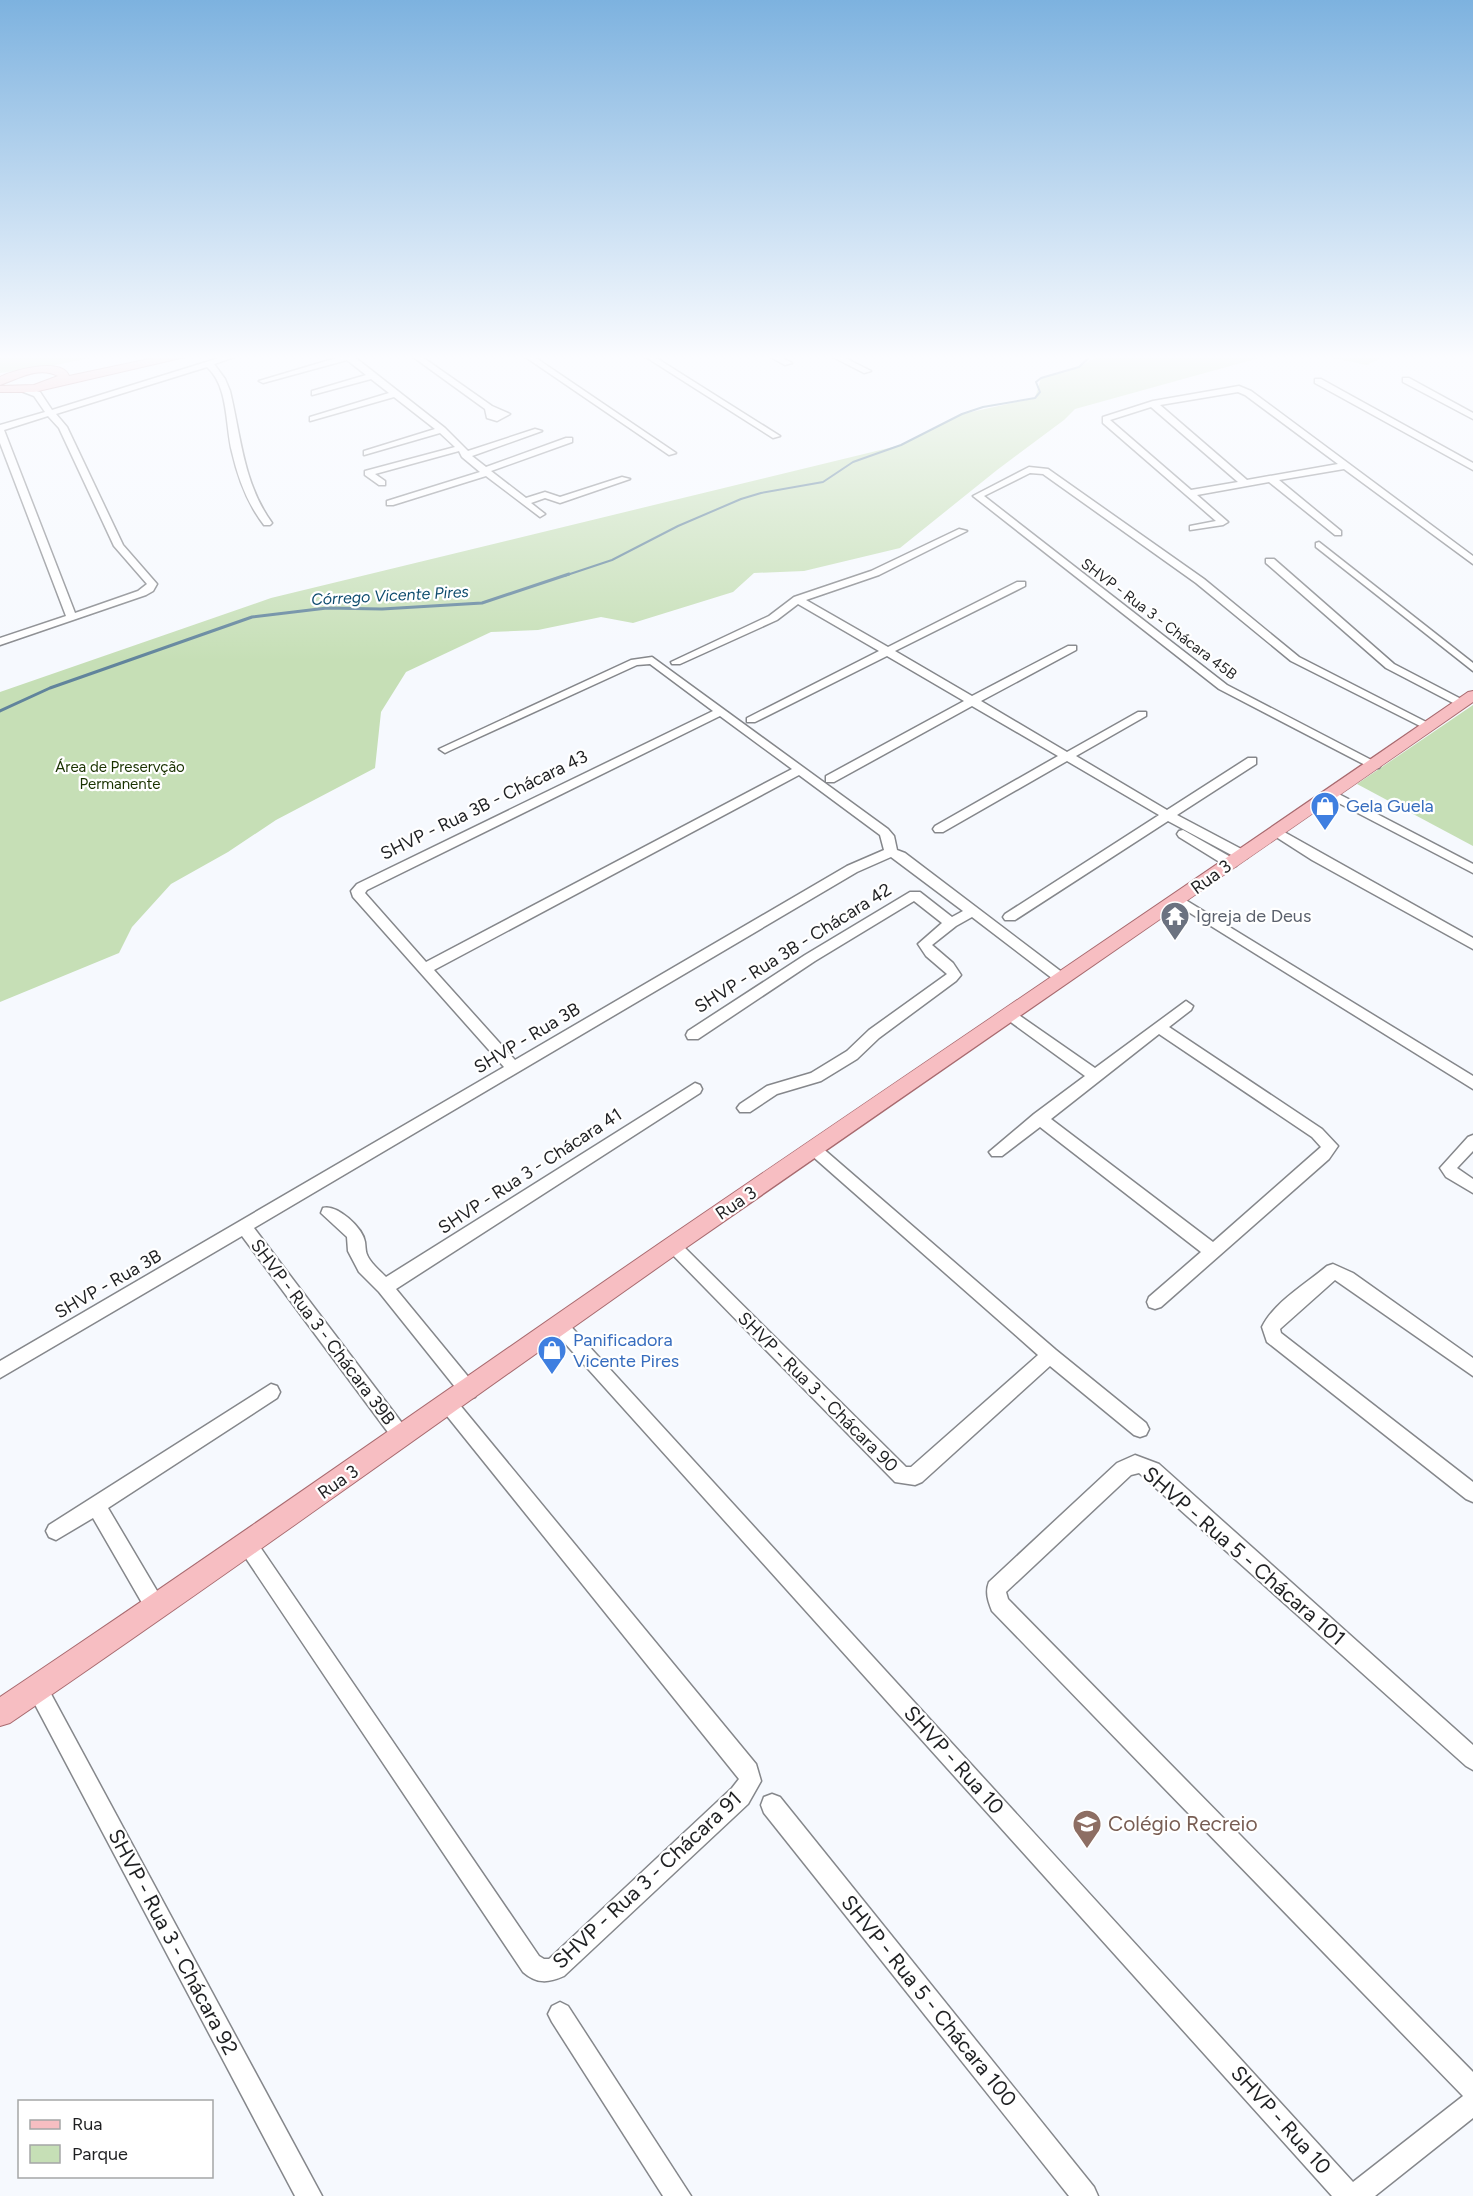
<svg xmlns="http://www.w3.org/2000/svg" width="1473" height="2196" font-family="Figtree,sans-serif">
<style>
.green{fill:#c6dfb6}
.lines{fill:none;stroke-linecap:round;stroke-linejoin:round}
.stream-far1{stroke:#61849c;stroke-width:2}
.stream{stroke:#61849c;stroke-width:3}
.minor-casing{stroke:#85878b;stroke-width:3}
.major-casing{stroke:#a86a6f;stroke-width:2}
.minor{fill:#fff;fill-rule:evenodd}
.major{fill:#f7bec2;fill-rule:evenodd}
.labels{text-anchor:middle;stroke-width:4.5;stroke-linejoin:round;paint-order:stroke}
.far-street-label{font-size:15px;fill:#1f2022;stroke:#fff}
.far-park-label{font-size:15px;fill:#193200;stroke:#fff}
.far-water-label{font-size:16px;font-style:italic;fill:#0e4c6e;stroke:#fff}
.street-label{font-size:18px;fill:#1f2022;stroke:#fff}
.shop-label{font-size:18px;fill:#366cbe;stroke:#fff;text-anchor:start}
.worship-label{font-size:18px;fill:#5b616d;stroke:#fff;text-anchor:start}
.near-street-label{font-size:21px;fill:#1f2022;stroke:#fff}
.near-education-label{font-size:21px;fill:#785e54;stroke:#fff;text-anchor:start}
</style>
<rect width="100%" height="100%" fill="#f6f9fe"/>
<!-- green -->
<g class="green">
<polygon points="0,354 109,354 41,368 0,373"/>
<polygon points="1102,354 1389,354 1367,365 1328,357 1259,358 1075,409 1064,420 997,470 900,548 804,571 754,573 733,592 633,623 601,617 538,630 491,632 406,672 381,712 375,768 276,820 228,852 171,884 132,927 119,953 0,1002 0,692 271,598 901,445 962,414 1035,398 1041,378 1079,367"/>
<polygon points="1473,705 1473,846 1357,784"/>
</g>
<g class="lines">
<!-- stream-far1 -->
<polyline class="stream-far1" points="564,576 612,560 678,526 741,499 761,493 823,482 853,462 901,445 962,414 983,407 1035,398 1040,392 1036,382 1041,378 1079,367 1093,354"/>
<!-- stream -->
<polyline class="stream" points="0,711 50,688 252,617 327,608 382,609 482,603 569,574"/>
<!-- minor casing -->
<g class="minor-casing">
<g id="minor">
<path d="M232,354H243L214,364L225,379L230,391C241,437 243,483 272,523L270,525H264C247,503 238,478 232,452C225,424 229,387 207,367L56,414L67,427L123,545L157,584L153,591L146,595L0,645V638L66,616L0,443V425L45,412L34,396L21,391V387L40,392L52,410ZM48,416L59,428L114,546L147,584L138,591L75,613L4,430Z"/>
<polygon points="341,354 352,355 445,428 468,451 535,429 542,431 472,456 486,467 566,438 572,438 572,442 491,471 526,498 545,492 560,497 622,477 630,479 560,503 545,498 531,503 545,514 540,517 486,476 393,505 387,505 387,501 480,472 462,457 459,451 375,474 385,481 385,485 379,485 365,475 365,471 455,447 440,433 364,455 364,451 435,429 394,397 310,421 310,417 389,393 371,379 312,395 312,391 366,375 347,360 263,383 259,381 343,356"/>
<polygon points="409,354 418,354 492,406 510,414 497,421 487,418 485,409"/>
<polygon points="521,354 530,354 676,453 669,455"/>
<polygon points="641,354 650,354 780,436 773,438"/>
<polygon points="765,354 775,354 792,363 785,365"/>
<polygon points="827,354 837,354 871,371 864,373"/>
<polygon points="1403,378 1409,378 1473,413 1473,419 1403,382"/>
<polygon points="1315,379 1321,379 1473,463 1473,470 1315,383"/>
<path d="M1239,386L1251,391L1473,556V564L1344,469L1279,480L1341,531V535H1335L1269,482L1197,495L1228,522L1223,525L1190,530V526L1216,521L1103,423V417L1153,401ZM1238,392L1245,395L1338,464L1247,480L1160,405ZM1151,407L1238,482L1191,490L1110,420Z"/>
<polygon points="1029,467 1048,469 1204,579 1299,657 1434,726 1428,729 1424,728 1291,661 1196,583 1043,474 1030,473 984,496 1227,685 1381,765 1379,768 1371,768 1219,689 973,496"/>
<polygon points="959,529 967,531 879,575 806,600 888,647 1017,582 1025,582 1025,586 895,651 972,696 1068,646 1076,646 1076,650 981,701 1067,752 1138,712 1146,712 1146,716 1076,756 1167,810 1248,758 1256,758 1256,764 1177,815 1247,852 1248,855 1247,858 1237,858 1168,821 1015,920 1005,920 1003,917 1005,914 1159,815 1067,761 943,832 935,832 933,829 935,826 1058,756 972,706 834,782 826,782 826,776 964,701 887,656 755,722 747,722 747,718 879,651 798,604 777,620 680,664 672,664 671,662 769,616 794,597 871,571"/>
<polygon points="1319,542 1473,663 1473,671 1316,547 1316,543"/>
<polygon points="1266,559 1274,559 1394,664 1465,701 1465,705 1457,705 1386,668 1266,563"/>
<path d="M652,657L888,829L894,836L897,850L905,853L1067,976L1069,979L1067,982H1057L972,917L956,926L932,945L953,963L961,975L956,981L879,1038L857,1059L821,1081L777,1094L750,1112H740L737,1108L740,1104L767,1086L811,1073L847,1051L869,1030L947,974L926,956L918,944L942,923L914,901L815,961L698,1039H688L686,1035L688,1031L805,955L910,892H920L952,917L963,911L891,857L857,872L254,1228L408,1431L411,1437L408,1443L402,1445L396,1443L242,1236L0,1378V1361L504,1067L353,897L351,891L357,884L713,711L650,664L637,665L449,751L445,753L439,749L631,660ZM720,716L792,769L426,962L365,893L367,890ZM799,775L880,835L884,850L847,866L515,1060L434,970Z"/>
<polygon points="1331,790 1473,864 1473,873 1327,797 1325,794"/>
<polygon points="1277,828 1473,938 1473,949 1312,860 1273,835 1271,832 1273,829"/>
<polygon points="1183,830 1236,860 1237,863 1236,866 1226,866 1179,837 1177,834 1179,831"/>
<polygon points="1179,896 1473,1076 1473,1089 1174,903 1172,900"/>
<path d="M1186,1001L1193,1006L1191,1010L1169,1027L1322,1129L1338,1146L1329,1159L1161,1307L1155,1309L1149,1307L1147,1302L1149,1297L1201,1252L1040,1127L1002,1156H992L989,1152L1034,1114L1085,1076L1001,1015L1008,1010L1013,1011L1095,1068ZM1159,1034L1312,1137L1321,1147L1213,1242L1051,1119Z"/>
<path d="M695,1083L700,1085L702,1089L700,1093L396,1289L475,1385L478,1391L475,1397L469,1399L463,1397L379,1292L359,1272L348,1251L347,1237L321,1213L323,1208C337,1204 363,1228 365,1242C366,1250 365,1253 370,1260C374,1266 381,1272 386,1277Z"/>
<polygon points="1473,1135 1473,1151 1457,1168 1473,1179 1473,1193 1446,1177 1440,1168 1468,1137"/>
<polygon points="815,1144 820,1146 1056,1350 1146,1423 1149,1429 1146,1435 1140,1437 1134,1435 1050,1366 922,1482 915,1485 895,1482 664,1246 666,1241 672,1239 678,1241 906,1467 911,1467 1038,1355 810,1154 807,1150 810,1146"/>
<path d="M1333,1264L1353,1273L1473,1358V1376L1335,1280L1280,1329L1281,1333L1473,1482V1502L1466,1499L1267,1342L1262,1327C1274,1302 1307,1283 1327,1266Z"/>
<path d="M559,1318L565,1320L1353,2182L1463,2096L992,1611C988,1601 985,1592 989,1582L1117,1463L1135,1455L1159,1464L1473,1745V1770L1466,1766L1139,1473L1131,1475L1006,1592L1008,1599L1473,2072V2118L1375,2196H1332L553,1330L550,1325L553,1320Z"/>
<polygon points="271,1384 277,1386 280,1392 277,1398 108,1508 163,1601 166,1608 163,1615 156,1618 149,1615 93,1518 56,1540 49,1537 46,1531 49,1525"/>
<path d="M449,1397L455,1399L756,1764L761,1781L748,1804L564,1976C548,1983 537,1984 523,1972L237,1545L240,1538L247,1536L254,1538L539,1956L544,1959H549L732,1788L739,1779L443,1411L440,1405L443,1399Z"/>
<polygon points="37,1678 44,1681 322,2196 295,2196 30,1695 27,1688 30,1681"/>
<polygon points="772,1794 780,1797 1094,2187 1098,2196 1069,2196 764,1813 761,1805 764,1797"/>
<polygon points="560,2002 568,2006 691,2196 663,2196 552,2022 548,2014 552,2006"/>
</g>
</g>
<!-- major casing -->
<g class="major-casing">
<g id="major">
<path d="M173,354H190L185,357L34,392H0V386L34,385L58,376C38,366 18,379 0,385V377C14,370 62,357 69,376Z"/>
<path d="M1473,691V702C1209,887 942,1068 677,1254C455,1410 235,1570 10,1723L0,1726V1697C223,1548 442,1393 663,1241C931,1057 1201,877 1468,692Z"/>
</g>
</g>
<!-- minor -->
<use href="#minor" class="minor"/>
<!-- major -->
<use href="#major" class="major"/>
</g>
<!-- sky -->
<linearGradient id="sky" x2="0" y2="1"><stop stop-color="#7db2df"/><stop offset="0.54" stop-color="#fbfcff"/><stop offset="1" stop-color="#fbfcff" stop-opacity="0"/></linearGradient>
<rect width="1473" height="661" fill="url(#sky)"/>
<!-- icons -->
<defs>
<g id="shop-pin" transform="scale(1.5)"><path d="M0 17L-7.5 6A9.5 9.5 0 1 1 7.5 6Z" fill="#3f7fe0" stroke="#fff"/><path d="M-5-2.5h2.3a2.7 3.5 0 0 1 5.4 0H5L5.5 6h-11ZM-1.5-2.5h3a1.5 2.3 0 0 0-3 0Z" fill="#fff"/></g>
<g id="temple-pin" transform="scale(1.5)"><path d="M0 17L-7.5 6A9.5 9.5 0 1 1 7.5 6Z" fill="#6b7280" stroke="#fff"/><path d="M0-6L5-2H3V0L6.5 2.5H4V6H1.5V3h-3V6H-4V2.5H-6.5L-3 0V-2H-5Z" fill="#fff"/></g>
<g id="school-pin" transform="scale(1.5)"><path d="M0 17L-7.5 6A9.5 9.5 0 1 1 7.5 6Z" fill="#8d6e63" stroke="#fff"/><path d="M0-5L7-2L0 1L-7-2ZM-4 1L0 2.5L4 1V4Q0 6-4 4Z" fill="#fff"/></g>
</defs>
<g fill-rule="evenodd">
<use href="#shop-pin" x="1325" y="806"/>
<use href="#temple-pin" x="1175" y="916"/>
<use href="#shop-pin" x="552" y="1350"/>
<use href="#school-pin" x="1087" y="1824"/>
</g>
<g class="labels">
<!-- far-street labels -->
<g class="far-street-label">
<text transform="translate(1159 619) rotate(37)" y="5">SHVP - Rua 3 - Chácara 45B</text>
</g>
<!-- far-park labels -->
<g class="far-park-label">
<text x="120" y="772">Área de Preservção<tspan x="120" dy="17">Permanente</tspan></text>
</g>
<!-- far-water labels -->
<g class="far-water-label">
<text transform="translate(390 595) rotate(-3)" y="6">Córrego Vicente Pires</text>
</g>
<!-- street labels -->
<g class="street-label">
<text transform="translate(484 805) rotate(-26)" y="6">SHVP - Rua 3B - Chácara 43</text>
<text transform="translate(1211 877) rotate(-36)" y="6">Rua 3</text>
<text transform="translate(793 948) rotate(-32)" y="6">SHVP - Rua 3B - Chácara 42</text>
<text transform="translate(527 1038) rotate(-31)" y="6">SHVP - Rua 3B</text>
<text transform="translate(530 1171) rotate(-33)" y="6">SHVP - Rua 3 - Chácara 41</text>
<text transform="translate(736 1203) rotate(-34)" y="6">Rua 3</text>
<text transform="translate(108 1284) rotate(-30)" y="6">SHVP - Rua 3B</text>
<text transform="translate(323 1332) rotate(53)" y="6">SHVP - Rua 3 - Chácara 39B</text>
<text transform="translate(818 1392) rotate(45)" y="6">SHVP - Rua 3 - Chácara 90</text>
<text transform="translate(338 1482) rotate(-35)" y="6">Rua 3</text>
</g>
<!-- shop labels -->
<g class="shop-label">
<text x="1346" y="812">Gela Guela</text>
<text x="573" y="1346">Panificadora<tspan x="573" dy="21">Vicente Pires</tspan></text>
</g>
<!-- worship labels -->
<g class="worship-label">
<text x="1196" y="922">Igreja de Deus</text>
</g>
<!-- near-street labels -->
<g class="near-street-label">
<text transform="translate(1244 1556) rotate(41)" y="7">SHVP - Rua 5 - Chácara 101</text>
<text transform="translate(954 1760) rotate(48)" y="7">SHVP - Rua 10</text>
<text transform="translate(647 1880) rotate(-43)" y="7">SHVP - Rua 3 - Chácara 91</text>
<text transform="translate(173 1942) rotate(62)" y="7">SHVP - Rua 3 - Chácara 92</text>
<text transform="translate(929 2001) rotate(51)" y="7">SHVP - Rua 5 - Chácara 100</text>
<text transform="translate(1281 2120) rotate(48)" y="7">SHVP - Rua 10</text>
</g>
<!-- near-education labels -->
<g class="near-education-label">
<text x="1108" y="1831">Colégio Recreio</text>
</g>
</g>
<!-- legend -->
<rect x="18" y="2100" width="195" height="78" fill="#ffffff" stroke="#a5a6a7" stroke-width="1.5"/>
<rect x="30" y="2120" width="30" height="9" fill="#f7bec2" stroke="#a5a6a7" stroke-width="1.5"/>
<text x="72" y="2130" font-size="18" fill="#1f2022">Rua</text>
<rect x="30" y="2145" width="30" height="18" fill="#c6dfb6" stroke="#a5a6a7" stroke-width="1.5"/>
<text x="72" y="2160" font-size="18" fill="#1f2022">Parque</text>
</svg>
